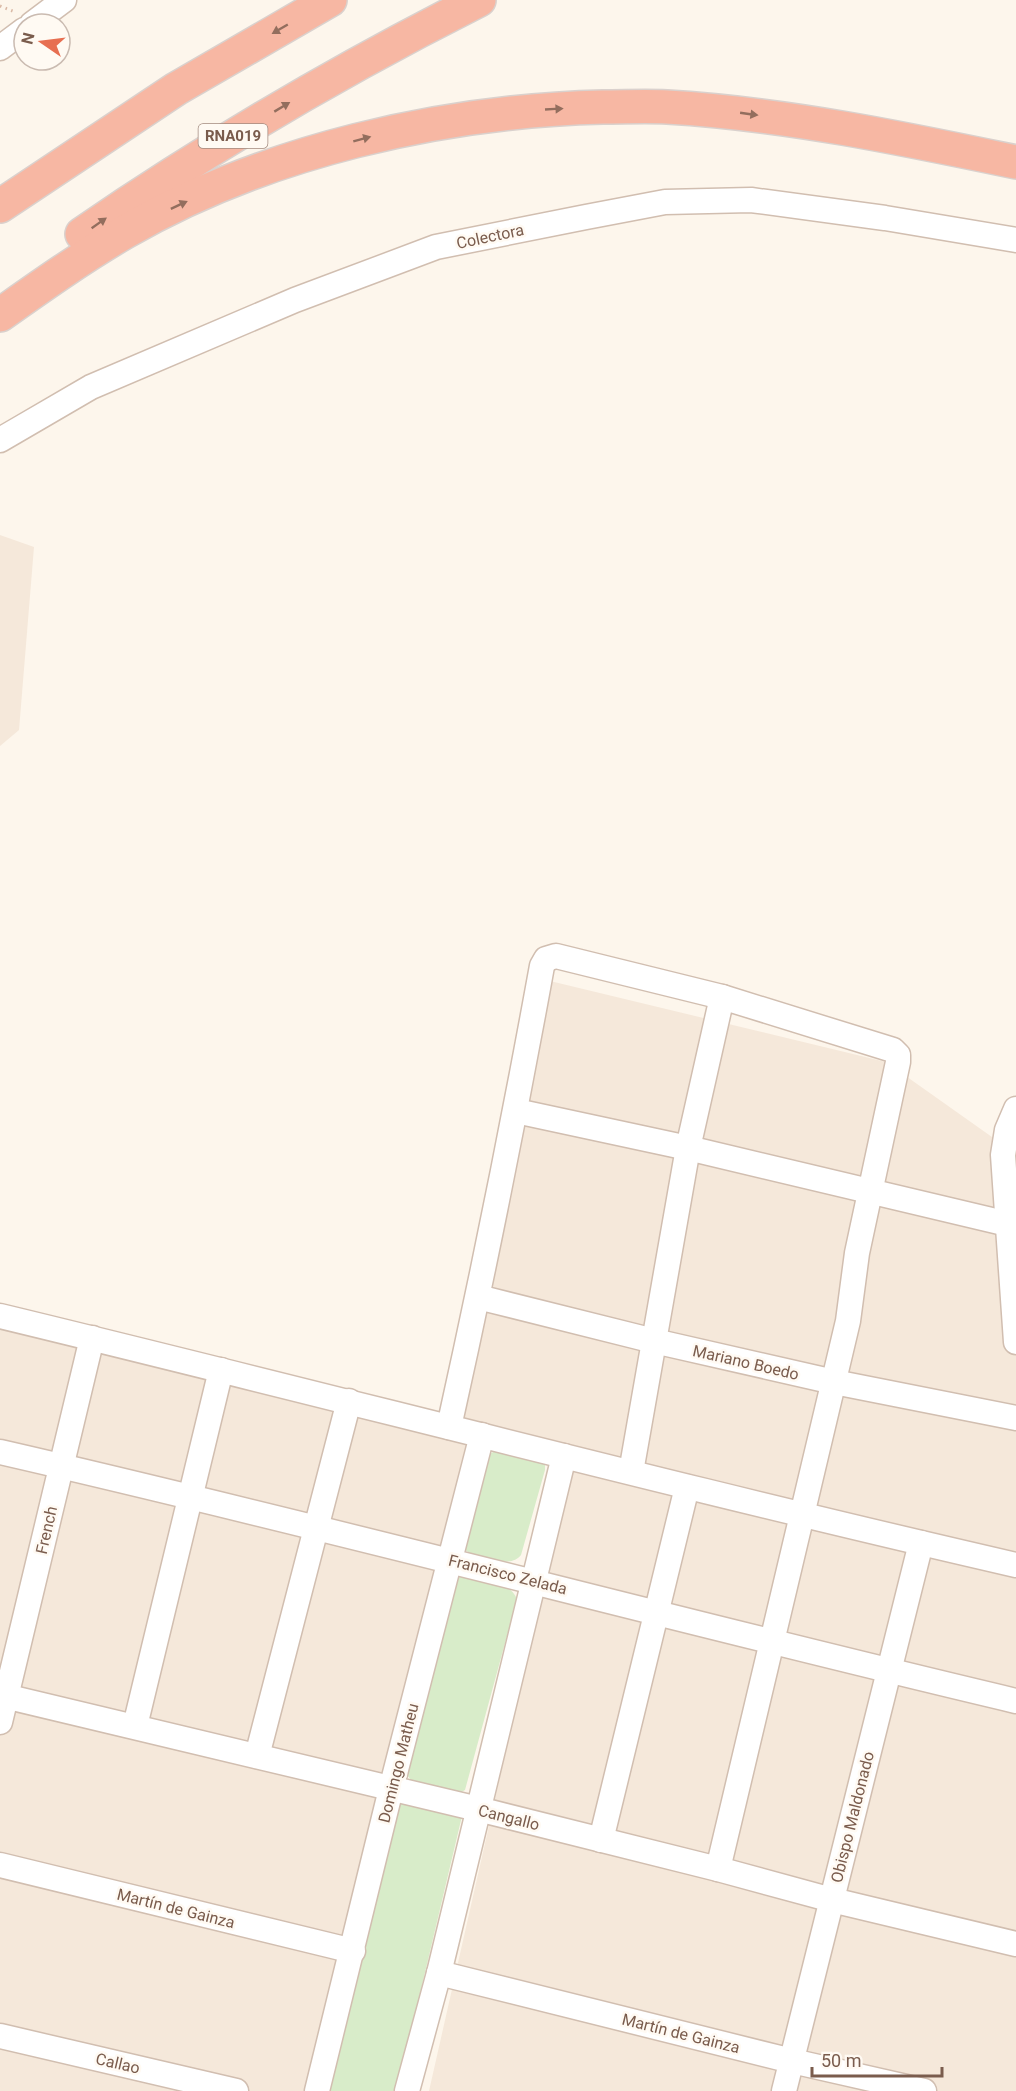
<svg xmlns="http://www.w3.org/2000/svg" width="1016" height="2091" font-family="Roboto,sans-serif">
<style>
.residential{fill:#f5e8da}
.green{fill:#d8ecc9}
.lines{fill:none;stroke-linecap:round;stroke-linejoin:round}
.minor-casing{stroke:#d1beb0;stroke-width:27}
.highway-casing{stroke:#dad1cd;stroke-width:36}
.path{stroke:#d9b8a5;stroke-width:3;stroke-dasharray:1.5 4.5;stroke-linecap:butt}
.minor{stroke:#fff;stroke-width:24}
.highway{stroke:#f7b7a3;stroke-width:33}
.oneway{fill:#936e5e}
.labels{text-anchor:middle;stroke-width:5;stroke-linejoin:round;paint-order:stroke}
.shield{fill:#fffaf3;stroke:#a28b7f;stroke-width:1.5}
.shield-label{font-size:15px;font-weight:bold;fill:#7a5c4d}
.street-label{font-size:16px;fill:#7a5c4d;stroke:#fffaf3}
</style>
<rect width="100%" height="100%" fill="#fdf6ec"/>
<!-- residential -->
<g class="residential">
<polygon points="0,535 34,547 19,730 0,746"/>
<polygon points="550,981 886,1062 1016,1154 1016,2091 429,2091 574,1450 471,1425 307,2091 0,2091 0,1313 460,1420"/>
</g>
<!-- green -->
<g class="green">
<path d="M495,1451L539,1459L545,1464V1470L521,1555C510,1569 485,1557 470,1553L465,1550L461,1541L486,1456Z"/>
<path d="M464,1576C482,1580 509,1580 517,1599L465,1790L456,1795L415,1785L407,1775L456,1577Z"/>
<polygon points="399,1801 462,1816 397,2091 325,2091"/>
</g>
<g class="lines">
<!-- minor casing -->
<g class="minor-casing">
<g id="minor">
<polyline points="32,24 64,0"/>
<polyline points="0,48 24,30"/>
<polyline points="0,440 91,387 295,300 436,247 586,217 665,202 751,200 885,218 1016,240"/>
<polyline points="1016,1109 1007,1130 1003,1155 1016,1342"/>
<polyline points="516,1111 688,1148 1008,1224"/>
<polyline points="478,1297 654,1341 834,1382 1016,1418"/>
<path d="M0,1316C339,1398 676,1487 1016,1565"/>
<path d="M449,1427C483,1274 514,1120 542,966L546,959L556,956L722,997L893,1050L898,1055V1062L857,1253L848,1321L718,1869"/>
<path d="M0,1452C340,1530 677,1621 1016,1701"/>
<polyline points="631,1472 688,1148 722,997"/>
<polyline points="0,1695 478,1809 718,1869 832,1900 1016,1944"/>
<polyline points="0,1722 92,1338"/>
<polyline points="135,1726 221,1370"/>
<polyline points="257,1756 349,1401"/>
<polyline points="601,1840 687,1487"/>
<polyline points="0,1865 353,1951"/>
<polyline points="439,1973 792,2061 924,2091"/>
<polyline points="0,2036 236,2091"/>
<polyline points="317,2091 391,1789 482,1435"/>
<polyline points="407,2091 439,1973 564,1456"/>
<polyline points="784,2091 921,1543"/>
</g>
</g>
<!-- highway casing -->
<g class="highway-casing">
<g id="highway">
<polyline points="0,206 176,89 330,0"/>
<path d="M82,234C209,147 342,69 479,0"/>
<path d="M0,315C41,286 82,257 125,232C265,151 442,111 603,107C624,107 646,106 667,107C785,114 901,138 1016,162"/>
</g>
</g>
<!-- path -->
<polyline class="path" points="0,6 15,12"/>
<!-- minor -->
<use href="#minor" class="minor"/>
<!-- highway -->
<use href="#highway" class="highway"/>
</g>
<!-- one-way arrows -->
<defs><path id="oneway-solid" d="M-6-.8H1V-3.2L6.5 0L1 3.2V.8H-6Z" transform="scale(1.5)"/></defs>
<g class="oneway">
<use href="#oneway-solid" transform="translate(280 29) rotate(150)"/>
<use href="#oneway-solid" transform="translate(282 107) rotate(-31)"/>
<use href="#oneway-solid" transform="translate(554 109) rotate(-3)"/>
<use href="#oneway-solid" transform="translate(749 114) rotate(8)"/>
<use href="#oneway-solid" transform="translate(362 139) rotate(-15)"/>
<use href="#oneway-solid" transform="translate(179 205) rotate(-25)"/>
<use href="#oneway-solid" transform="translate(99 223) rotate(-35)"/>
</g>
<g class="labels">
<!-- shield labels -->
<rect class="shield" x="198.5" y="124" width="69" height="24" rx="4.5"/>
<g class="shield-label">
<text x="233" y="141">RNA019</text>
</g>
<!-- street labels -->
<g class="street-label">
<text transform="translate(490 236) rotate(-12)" y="6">Colectora</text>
<text transform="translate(746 1362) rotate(13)" y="6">Mariano Boedo</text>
<text transform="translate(46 1530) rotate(-77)" y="6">French</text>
<text transform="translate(508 1574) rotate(14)" y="6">Francisco Zelada</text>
<text transform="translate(398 1763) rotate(-76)" y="6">Domingo Matheu</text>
<text transform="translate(509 1817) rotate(14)" y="6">Cangallo</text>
<text transform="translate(852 1817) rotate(-76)" y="6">Obispo Maldonado</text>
<text transform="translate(176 1908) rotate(14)" y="6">Martín de Gainza</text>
<text transform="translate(681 2033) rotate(14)" y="6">Martín de Gainza</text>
<text transform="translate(118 2063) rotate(13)" y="6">Callao</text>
</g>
</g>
<!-- north arrow -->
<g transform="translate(42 42) rotate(284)"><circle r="28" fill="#fffaf3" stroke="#cabbb1" stroke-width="1.5"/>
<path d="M0-4.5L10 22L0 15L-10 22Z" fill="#e76f51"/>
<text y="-9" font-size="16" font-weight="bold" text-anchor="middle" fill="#7a5c4d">N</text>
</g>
<!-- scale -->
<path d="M812 2067v9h130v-9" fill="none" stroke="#7a5c4d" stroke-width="3"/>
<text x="821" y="2067" font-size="18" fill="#7a5c4d" stroke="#fffaf3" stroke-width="4.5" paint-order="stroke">50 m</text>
</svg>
